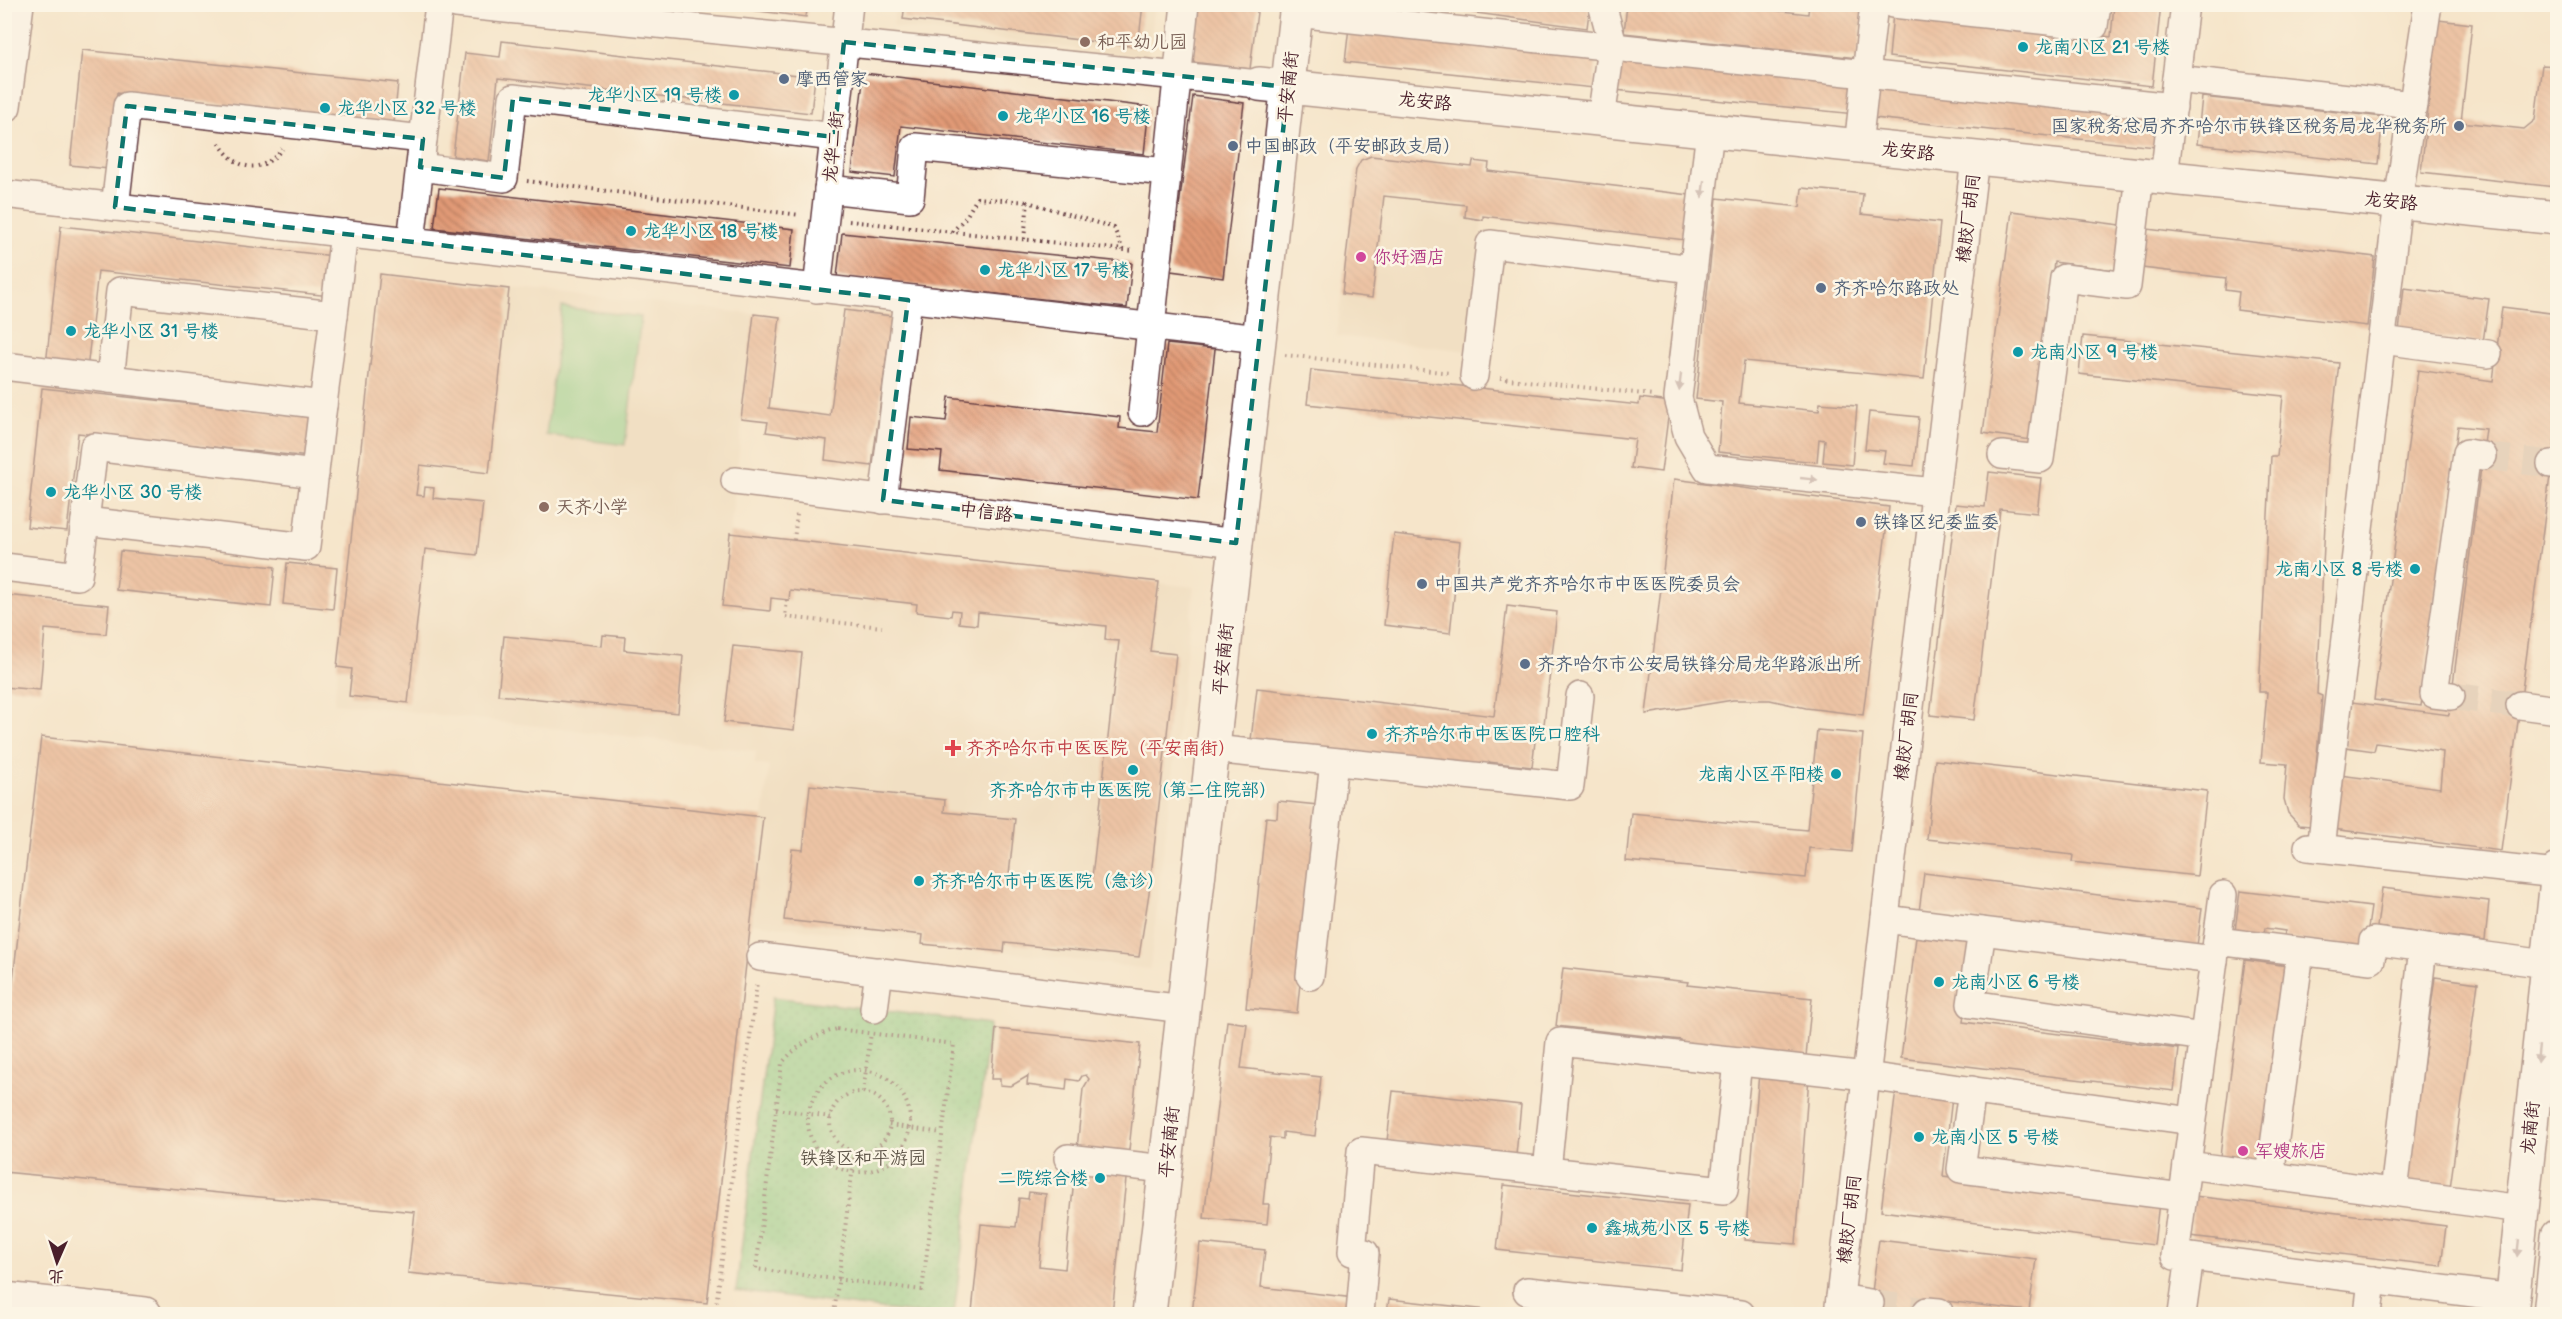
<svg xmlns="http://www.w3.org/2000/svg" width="2562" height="1319" font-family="'Balsamiq Sans','LXGW WenKai TC',sans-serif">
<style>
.built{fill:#ecd8ba}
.park{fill:url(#park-dots);stroke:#6a765a;stroke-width:1.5}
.pitch{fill:#8ace88;stroke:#6a765a;stroke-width:1.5}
.building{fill:url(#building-back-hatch)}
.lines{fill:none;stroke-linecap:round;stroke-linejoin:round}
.minor-tunnel{stroke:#d4bdab;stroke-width:27;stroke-dasharray:27 14;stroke-linecap:butt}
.minor-casing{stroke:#643d43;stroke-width:30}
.tertiary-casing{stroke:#643d43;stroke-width:36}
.secondary-casing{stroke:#643d43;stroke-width:36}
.primary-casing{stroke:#643d43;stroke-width:36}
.path{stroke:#643d43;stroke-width:4;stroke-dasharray:1.5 4.5;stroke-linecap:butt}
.minor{stroke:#fff;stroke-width:27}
.tertiary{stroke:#fff;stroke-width:33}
.secondary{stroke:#fff;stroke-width:33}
.primary{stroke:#fff;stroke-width:33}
.oneway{fill:#ae9aa0}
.marked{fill:none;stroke:#0f766e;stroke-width:4.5;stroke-dasharray:12 8;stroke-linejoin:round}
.education-dot{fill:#8d6e63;stroke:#fcf5e5;stroke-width:2}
.culture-dot{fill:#0f9aa8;stroke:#fcf5e5;stroke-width:2}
.service-dot{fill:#5c6f8a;stroke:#fcf5e5;stroke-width:2}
.hotel-dot{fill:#d1479c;stroke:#fcf5e5;stroke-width:2}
.health-dot{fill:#e0444e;stroke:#fcf5e5;stroke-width:2}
.labels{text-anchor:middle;stroke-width:5;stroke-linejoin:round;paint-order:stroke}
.education-label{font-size:18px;fill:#785e54;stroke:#fcf5e5;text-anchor:start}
.culture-label{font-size:18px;fill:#0d838f;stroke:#fcf5e5;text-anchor:start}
.service-label{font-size:18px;fill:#4e5e75;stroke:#fcf5e5;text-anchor:start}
.street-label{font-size:18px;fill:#4a1f2b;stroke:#fcf5e5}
.hotel-label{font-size:18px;fill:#b23c85;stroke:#fcf5e5;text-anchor:start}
.health-label{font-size:18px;fill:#be3a42;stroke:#fcf5e5;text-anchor:start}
.park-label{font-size:18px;fill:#5d5447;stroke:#fcf5e5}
</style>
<defs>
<pattern id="park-dots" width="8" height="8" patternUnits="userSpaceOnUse" patternTransform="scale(1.5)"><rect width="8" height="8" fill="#8ace88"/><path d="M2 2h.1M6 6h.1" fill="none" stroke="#79b076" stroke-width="1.8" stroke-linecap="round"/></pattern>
<pattern id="building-back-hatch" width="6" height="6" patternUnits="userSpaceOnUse" patternTransform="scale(1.5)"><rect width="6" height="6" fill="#e19a76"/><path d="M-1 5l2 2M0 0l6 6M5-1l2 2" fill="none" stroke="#b87d61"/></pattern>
</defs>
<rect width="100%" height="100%" fill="#fcf5e5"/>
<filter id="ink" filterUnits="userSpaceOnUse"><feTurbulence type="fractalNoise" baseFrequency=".0167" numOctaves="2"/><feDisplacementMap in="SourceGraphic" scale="12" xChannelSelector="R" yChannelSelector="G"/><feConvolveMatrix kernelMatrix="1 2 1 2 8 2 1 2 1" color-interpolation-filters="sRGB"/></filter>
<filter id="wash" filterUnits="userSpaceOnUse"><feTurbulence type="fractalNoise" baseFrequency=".008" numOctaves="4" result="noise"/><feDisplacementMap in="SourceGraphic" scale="24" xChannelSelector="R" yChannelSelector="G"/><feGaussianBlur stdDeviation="1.35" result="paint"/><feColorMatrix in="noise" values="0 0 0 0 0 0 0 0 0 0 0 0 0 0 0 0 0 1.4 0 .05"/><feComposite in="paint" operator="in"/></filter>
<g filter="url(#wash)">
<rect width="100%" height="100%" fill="#f6e5cb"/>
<!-- built -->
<g class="built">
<polygon points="873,4 1155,5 1148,57 893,27 895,10 872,8"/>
<polygon points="1371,156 1472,167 1473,161 1489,163 1468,351 1337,336 1356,169 1361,160"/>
<polygon points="380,274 754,314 730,533 1194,587 1150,969 751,923 769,766 755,764 756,751 334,703"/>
</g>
<!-- park -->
<polygon class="park" points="773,997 990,1024 954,1314 922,1314 736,1291"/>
<!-- pitch -->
<polygon class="pitch" points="562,307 641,317 625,445 546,435"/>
<g id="blocks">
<!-- building -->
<g class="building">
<polygon points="728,4 808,4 806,17 727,7"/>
<polygon points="905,4 1143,4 1138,47 903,19"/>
<polygon points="1199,4 1258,4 1250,69 1192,62"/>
<polygon points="1410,4 1590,4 1587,28"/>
<polygon points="1627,4 1719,4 1808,14 1809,4 1864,4 1858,58 1624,33"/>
<polygon points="2114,4 2161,4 2152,86 1889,57 1893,13 2111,37"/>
<polygon points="2438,20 2472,24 2461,122 2524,129 2535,120 2542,65 2558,66 2558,185 2555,187 2421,172"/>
<polygon points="1349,27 1597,52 1594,88 1345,62"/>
<polygon points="502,41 815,77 811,113 498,78 489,161 453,156 465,53 500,57"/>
<polygon points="82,50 398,83 394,122 117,93 109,169 70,165"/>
<polygon points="1618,56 1859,80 1855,114 1615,90"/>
<polygon points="864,73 1149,107 1144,154 901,126 895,177 852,172"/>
<polygon points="1878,83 2160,112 2156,147 1874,118"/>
<polygon points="1193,96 1244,103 1223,278 1171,271"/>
<polygon points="2202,97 2383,117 2378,164 2197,144"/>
<polygon points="1371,156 1472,167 1473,161 1489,163 1488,171 1690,195 1685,240 1483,216 1483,220 1465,217 1466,205 1384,196 1372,298 1342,294 1356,169 1361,160"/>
<polygon points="439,188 794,229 790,268 434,228"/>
<polygon points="1802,188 1863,194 1861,214 1940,223 1924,379 1744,361 1739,403 1819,411 1820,403 1857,406 1852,465 1823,462 1825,440 1819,439 1817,462 1718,452 1722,402 1696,399 1717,198 1800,207"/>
<polygon points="2012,211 2128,226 2122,271 2054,262 2031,440 1983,433"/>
<polygon points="61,226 334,256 330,296 98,271 87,370 46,365"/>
<polygon points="2139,228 2375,257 2367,326 2237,310 2239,292 2225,290 2226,278 2134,267"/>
<polygon points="842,233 1132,263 1127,308 837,277"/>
<polygon points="380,274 509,289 489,473 420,465 416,495 424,496 425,487 434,488 433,498 483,503 477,555 425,549 408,703 349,696 352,669 337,667"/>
<polygon points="2404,288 2489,299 2483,342 2399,332"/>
<polygon points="2502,307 2558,314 2558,415 2501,851 2333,829 2340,775 2440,788 2443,752 2376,743 2374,751 2346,747 2352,702 2449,715 2486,429 2458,426 2421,706 2374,700 2418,370 2493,381"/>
<polygon points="844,310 892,316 872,466 825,460 827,440 766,432 768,422 741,419 754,314 780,317 769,408 830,416"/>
<polygon points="2083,336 2339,363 2328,459 2317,694 2322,696 2311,826 2299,825 2288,813 2284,799 2287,764 2261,762 2267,692 2259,692 2271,456 2277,456 2283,396 2079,374"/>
<polygon points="1167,344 1215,349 1198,500 940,470 942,452 908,449 911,417 946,421 949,397 1120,417 1119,428 1157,432"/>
<polygon points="1311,370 1639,405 1640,398 1670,402 1661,472 1631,468 1635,439 1307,404"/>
<polygon points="42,388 314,417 310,457 78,433 67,531 27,527"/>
<polygon points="1869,412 1919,417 1914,466 1883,463 1885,451 1865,449"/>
<polygon points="1989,472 2041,478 2037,513 2000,509 1974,720 1930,715 1956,504 1985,507"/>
<polygon points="1674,479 1889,507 1863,715 1806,708 1770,700 1733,700 1646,714"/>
<polygon points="730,533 1159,582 1150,651 1176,654 1149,893 1139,957 1005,943 1004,952 922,944 923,935 784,920 792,849 803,850 810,785 945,800 944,812 1015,819 1009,875 1091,886 1119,641 1105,640 1106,626 978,612 977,625 959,623 960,611 952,610 951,616 916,612 917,604 790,590 789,600 771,598 770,611 722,606"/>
<polygon points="1394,534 1460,542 1450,633 1384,625"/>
<polygon points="120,551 275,567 271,607 116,590"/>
<polygon points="287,563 337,568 333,609 283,604"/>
<polygon points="4,595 109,605 106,634 45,629 40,690 4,687"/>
<polygon points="1507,606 1557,612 1543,733 1536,733 1532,767 1489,762 1488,768 1251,740 1257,688 1494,716"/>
<polygon points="603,635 625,637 624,650 683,656 678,713 498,695 504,636 602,646"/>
<polygon points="733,646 802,653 794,730 724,722"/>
<polygon points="1817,730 1863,734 1852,852 1809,848 1806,878 1626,861 1631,813 1807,830"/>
<polygon points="41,737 763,817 707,1303 408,1273 415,1212 4,1172 4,1057"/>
<polygon points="1935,760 2207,791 2197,876 2072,862 2073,855 1927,839"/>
<polygon points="1278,801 1318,805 1297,1013 1246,1008 1266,817 1277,818"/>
<polygon points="1924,873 2202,908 2197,946 1919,912"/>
<polygon points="2382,888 2489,901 2485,941 2377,927"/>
<polygon points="2240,891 2371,907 2365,949 2284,938 2285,931 2265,928 2263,943 2234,939"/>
<polygon points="1916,937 1973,943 1963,1022 2179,1049 2174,1091 1901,1058"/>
<polygon points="2245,960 2288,966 2263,1169 2219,1164"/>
<polygon points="1563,968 1688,982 1687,985 1812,998 1806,1056 1681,1043 1681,1040 1556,1026"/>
<polygon points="2435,977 2478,983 2450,1188 2408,1182"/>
<polygon points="1227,1021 1247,1024 1241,1068 1321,1077 1315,1136 1283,1132 1283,1139 1270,1137 1263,1204 1269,1204 1267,1224 1204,1218"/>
<polygon points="996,1029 1140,1044 1112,1314 972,1312 981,1224 1016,1227 1019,1198 1028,1199 1029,1192 1046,1194 1039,1266 1065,1269 1083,1089 1089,1079 1086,1075 1082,1076 1079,1081 1067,1079 1066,1090 1027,1085 1028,1076 1011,1086 1000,1085 1000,1079 991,1079"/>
<polygon points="1759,1073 1809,1077 1796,1244 1745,1240"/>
<polygon points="1896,1090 1952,1097 1943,1176 2159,1203 2154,1245 1881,1211"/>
<polygon points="1393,1091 1521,1105 1516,1155 1387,1141"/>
<polygon points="1504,1185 1688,1205 1681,1270 1497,1250"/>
<polygon points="2194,1196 2446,1226 2441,1266 2190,1236"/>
<polygon points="1879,1240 2036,1259 2029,1311 1929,1299 1927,1314 1869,1314"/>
<polygon points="1200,1243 1265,1250 1261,1287 1354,1298 1352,1314 1192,1314"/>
<polygon points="1389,1299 1514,1313 1514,1314 1387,1314"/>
</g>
</g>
</g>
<g filter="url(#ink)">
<use href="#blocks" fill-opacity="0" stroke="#643d43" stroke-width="1.5"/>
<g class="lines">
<!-- minor-tunnel -->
<g class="minor-tunnel">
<polyline points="2483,456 2551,464"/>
<polyline points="2451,696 2520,705"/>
<polyline points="1870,1303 1927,1311"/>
</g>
<!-- minor casing -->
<g class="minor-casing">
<g id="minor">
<polyline points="456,4 1259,84"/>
<polyline points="1893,4 2094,26 2097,4"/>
<polyline points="1296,13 2173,107"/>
<polyline points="2176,79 2413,105"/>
<polyline points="1601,119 1612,41 1602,4"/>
<polyline points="1710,131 1678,398 1688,436 1707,468 1935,492"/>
<polyline points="1858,146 1874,4"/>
<polyline points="420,167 504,178 513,98 834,137"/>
<polyline points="2164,177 2185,4"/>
<polyline points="828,189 910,198 915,147 1167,172"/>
<polyline points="4,194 1259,339"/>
<polyline points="115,207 127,106 423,139"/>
<polyline points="411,241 439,4"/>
<polyline points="817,289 849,4"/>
<polyline points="2382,340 2488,354"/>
<polyline points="4,366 323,405 344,233"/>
<polyline points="1474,376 1490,244 1693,269"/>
<polyline points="110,379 120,291 334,315"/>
<polyline points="1142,412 1185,4"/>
<polyline points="2002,455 2040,459 2064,278 2127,286 2140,175"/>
<polyline points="2551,464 2558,465"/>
<polyline points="735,481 1236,543"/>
<polyline points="883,500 908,300"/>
<polyline points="85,521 94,447 315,474"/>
<polyline points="4,567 78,576 85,521 306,547 323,405"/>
<polyline points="2451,696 2434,694 2467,453 2483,456"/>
<polyline points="2520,705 2558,710"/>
<polyline points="1213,749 1570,786 1580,696"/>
<polyline points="2308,847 2557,874"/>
<polyline points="2321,848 2398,202 2428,4"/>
<polyline points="1885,919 2214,960 2217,941 2371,960 2373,941 2547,964 2558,974"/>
<polyline points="1982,931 1971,1004 2204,1037"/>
<polyline points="2217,941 2223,895"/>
<polyline points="760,957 1184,1009"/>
<polyline points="1310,976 1334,762"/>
<polyline points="874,1009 879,971"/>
<polyline points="1972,1090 1961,1169 2182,1197"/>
<polyline points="1068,1158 1165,1169"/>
<polyline points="2187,1165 2522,1209"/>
<polyline points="1547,1171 1724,1190 1738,1062"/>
<polyline points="2270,1176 2300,952"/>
<polyline points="2394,1192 2423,948"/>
<polyline points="2190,1257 2513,1298"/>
<polyline points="1527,1291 1741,1314"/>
<polyline points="1840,1298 1870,1303"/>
<polyline points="1927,1311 1939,1312 1939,1314"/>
<polyline points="1360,1314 1365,1253 1352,1252 1361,1151 1547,1171 1560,1042 1866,1076 2192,1121"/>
<polyline points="1838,1314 1975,158"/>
<polyline points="2182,1314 2190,1257 2175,1256 2214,960"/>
<polyline points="2368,1314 2372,1280"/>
</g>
</g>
<!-- tertiary casing -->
<g class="tertiary-casing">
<g id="tertiary">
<polyline points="1259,84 2558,218"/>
<polyline points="1149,1314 1297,4"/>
</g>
</g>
<!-- secondary casing -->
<g class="secondary-casing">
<g id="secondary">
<polyline points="4,106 17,4"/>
<polyline points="2511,1314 2558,870"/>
<polyline points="2550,1314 2558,1236"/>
</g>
</g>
<!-- primary casing -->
<g class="primary-casing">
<polyline id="primary" points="4,1299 145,1314"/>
</g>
<!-- path -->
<g class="path">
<path d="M219,143C236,170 260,176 282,149"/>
<polyline points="527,181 800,215"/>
<polyline points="849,221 1134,251"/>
<polyline points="952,232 966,217 977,198 1028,202"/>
<polyline points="1024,239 1028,202 1114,228 1123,250"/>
<polyline points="1285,355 1451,373"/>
<polyline points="1500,378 1653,395"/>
<polyline points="794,540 797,514"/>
<polyline points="787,600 785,617 882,627"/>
<path d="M837,1029L954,1044L922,1290L756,1269L782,1063C797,1045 815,1035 837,1029Z"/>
<circle cx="859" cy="1121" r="51"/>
<polyline points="863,1092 871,1033"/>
<circle cx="860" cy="1122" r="30"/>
<polyline points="776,1109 831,1117"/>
<polyline points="889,1125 942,1133"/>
<polyline points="715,1314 757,982"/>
<polyline points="834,1314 855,1151"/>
</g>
<!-- minor -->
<use href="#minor" class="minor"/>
<!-- tertiary -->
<use href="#tertiary" class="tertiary"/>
<!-- secondary -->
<use href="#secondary" class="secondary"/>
<!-- primary -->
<use href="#primary" class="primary"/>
</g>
<!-- one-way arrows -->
<defs><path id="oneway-solid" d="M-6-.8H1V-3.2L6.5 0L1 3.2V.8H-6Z" transform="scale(1.5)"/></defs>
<g class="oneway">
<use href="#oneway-solid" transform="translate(1703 189) rotate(97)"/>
<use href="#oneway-solid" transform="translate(1680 382) rotate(97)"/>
<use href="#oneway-solid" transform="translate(1809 479) rotate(6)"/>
<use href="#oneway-solid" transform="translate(2538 1054) rotate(96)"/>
<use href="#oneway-solid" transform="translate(2518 1248) rotate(96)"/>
</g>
</g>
<!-- marked area -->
<path d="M0 0H2562V1319H0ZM844,42L1288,87L1236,543L883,500L908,300L115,207L127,106L423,139L420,167L504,178L513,98L834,137Z" fill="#f6e5cb" fill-opacity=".55" fill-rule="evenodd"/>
<path class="marked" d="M844,42L1288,87L1236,543L883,500L908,300L115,207L127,106L423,139L420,167L504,178L513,98L834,137Z"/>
<!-- markers -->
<g class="education-dot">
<circle cx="1085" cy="42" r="6"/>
<circle cx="544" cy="507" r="6"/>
</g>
<g class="culture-dot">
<circle cx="2023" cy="47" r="6"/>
<circle cx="734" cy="95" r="6"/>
<circle cx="325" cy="108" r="6"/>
<circle cx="1003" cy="116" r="6"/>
<circle cx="631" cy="231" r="6"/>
<circle cx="985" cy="270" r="6"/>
<circle cx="71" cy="331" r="6"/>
<circle cx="2018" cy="352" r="6"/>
<circle cx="51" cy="492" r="6"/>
<circle cx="2415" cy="569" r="6"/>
<circle cx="1372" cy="734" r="6"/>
<circle cx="1133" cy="770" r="6"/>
<circle cx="1836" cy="774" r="6"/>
<circle cx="919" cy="881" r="6"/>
<circle cx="1939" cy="982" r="6"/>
<circle cx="1919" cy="1137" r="6"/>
<circle cx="1100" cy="1178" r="6"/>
<circle cx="1592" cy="1228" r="6"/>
</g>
<g class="service-dot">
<circle cx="784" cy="79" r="6"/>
<circle cx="2459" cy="126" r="6"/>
<circle cx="1233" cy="146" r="6"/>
<circle cx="1821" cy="288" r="6"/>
<circle cx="1861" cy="522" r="6"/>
<circle cx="1422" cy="584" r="6"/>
<circle cx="1525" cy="664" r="6"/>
</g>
<g class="hotel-dot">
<circle cx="1361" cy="257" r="6"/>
<circle cx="2243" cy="1151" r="6"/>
</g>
<path class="health-dot" d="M950 739h6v6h6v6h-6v6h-6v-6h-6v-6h6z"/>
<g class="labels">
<!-- education labels -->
<g class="education-label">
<text x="1097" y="48">和平幼儿园</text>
<text x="556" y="513">天齐小学</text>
</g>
<!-- culture labels -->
<g class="culture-label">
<text x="2035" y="53">龙南小区 21 号楼</text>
<text x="722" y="101" text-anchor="end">龙华小区 19 号楼</text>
<text x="337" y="114">龙华小区 32 号楼</text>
<text x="1015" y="122">龙华小区 16 号楼</text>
<text x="643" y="237">龙华小区 18 号楼</text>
<text x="997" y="276">龙华小区 17 号楼</text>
<text x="83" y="337">龙华小区 31 号楼</text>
<text x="2030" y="358">龙南小区 9 号楼</text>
<text x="63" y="498">龙华小区 30 号楼</text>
<text x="2403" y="575" text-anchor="end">龙南小区 8 号楼</text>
<text x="1384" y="740">齐齐哈尔市中医医院口腔科</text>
<text x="1824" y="780" text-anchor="end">龙南小区平阳楼</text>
<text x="1133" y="796" text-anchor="middle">齐齐哈尔市中医医院（第二住院部）</text>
<text x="931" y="887">齐齐哈尔市中医医院（急诊）</text>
<text x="1951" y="988">龙南小区 6 号楼</text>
<text x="1931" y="1143">龙南小区 5 号楼</text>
<text x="1088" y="1184" text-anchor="end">二院综合楼</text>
<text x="1604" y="1234">鑫城苑小区 5 号楼</text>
</g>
<!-- service labels -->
<g class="service-label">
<text x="796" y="85">摩西管家</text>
<text x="2447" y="132" text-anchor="end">国家税务总局齐齐哈尔市铁锋区税务局龙华税务所</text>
<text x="1245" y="152">中国邮政（平安邮政支局）</text>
<text x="1833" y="294">齐齐哈尔路政处</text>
<text x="1873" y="528">铁锋区纪委监委</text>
<text x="1434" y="590">中国共产党齐齐哈尔市中医医院委员会</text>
<text x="1537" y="670">齐齐哈尔市公安局铁锋分局龙华路派出所</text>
</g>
<!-- street labels -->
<g class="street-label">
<text transform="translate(1288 87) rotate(-84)" y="6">平安南街</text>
<text transform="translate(1425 101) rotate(6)" y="6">龙安路</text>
<text transform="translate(833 147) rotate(-84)" y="6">龙华二街</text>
<text transform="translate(1908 151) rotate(6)" y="6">龙安路</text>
<text transform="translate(2391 201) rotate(6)" y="6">龙安路</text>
<text transform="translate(1968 218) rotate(-83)" y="6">橡胶厂胡同</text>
<text transform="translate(986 512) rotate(7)" y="6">中信路</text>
<text transform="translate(1223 659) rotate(-84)" y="6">平安南街</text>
<text transform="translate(1906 736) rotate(-83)" y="6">橡胶厂胡同</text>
<text transform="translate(2530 1128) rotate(-84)" y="6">龙南街</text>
<text transform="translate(1169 1142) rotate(-84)" y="6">平安南街</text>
<text transform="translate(1849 1219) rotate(-83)" y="6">橡胶厂胡同</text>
</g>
<!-- hotel labels -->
<g class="hotel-label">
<text x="1373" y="263">你好酒店</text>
<text x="2255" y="1157">军嫂旅店</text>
</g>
<!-- health labels -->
<g class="health-label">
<text x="966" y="754">齐齐哈尔市中医医院（平安南街）</text>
</g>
<!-- park labels -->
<g class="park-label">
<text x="863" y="1164">铁锋区和平游园</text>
</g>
</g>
<!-- margin -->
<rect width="2562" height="1319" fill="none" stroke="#fcf5e5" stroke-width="24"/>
<!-- north arrow -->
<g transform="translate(57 1262) rotate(183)" stroke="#fcf5e5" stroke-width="4.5" paint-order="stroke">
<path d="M0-4.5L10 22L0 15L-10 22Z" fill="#4a1f2b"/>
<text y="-9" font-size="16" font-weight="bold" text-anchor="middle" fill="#4a1f2b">北</text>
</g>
</svg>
